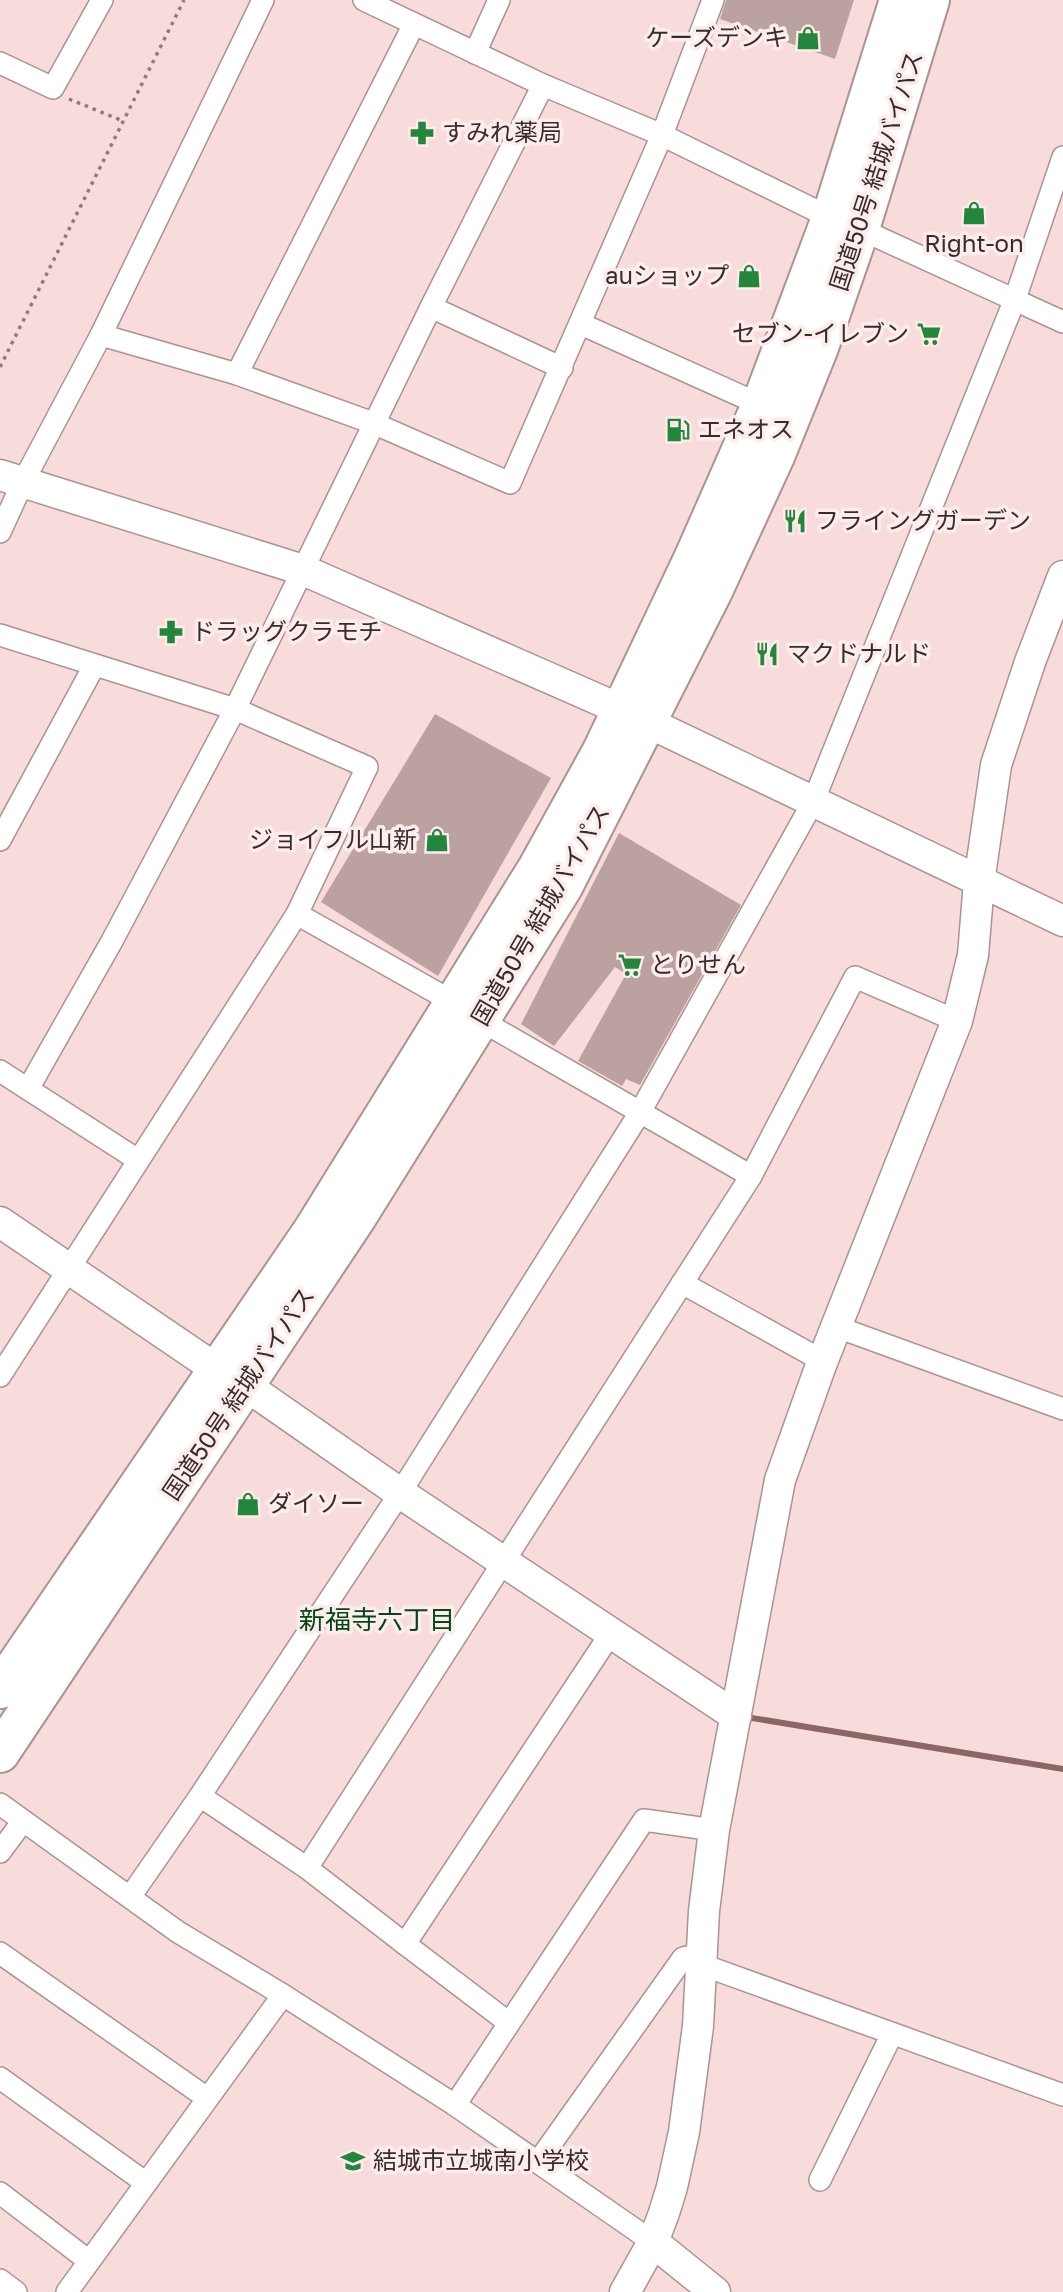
<svg xmlns="http://www.w3.org/2000/svg" width="1063" height="2292" font-family="'Golos Text','Noto Sans JP',sans-serif">
<style>
.lines{fill:none;stroke-linecap:round;stroke-linejoin:round}
.stream{stroke:#8c6666;stroke-width:6}
.building{fill:#bca1a1}
.street-casing{stroke:#ac9291;stroke-width:24}
.secondary-casing{stroke:#ac9291;stroke-width:33}
.highway-casing{stroke:#ac9291;stroke-width:42}
.path{stroke:#8f7c7b;stroke-width:3.5;stroke-dasharray:3.5 5;stroke-linecap:butt}
.street{stroke:#fff;stroke-width:21}
.secondary{stroke:#fff;stroke-width:30}
.highway{stroke:#fff;stroke-width:38}
.labels{text-anchor:middle;stroke-width:7;stroke-linejoin:round;paint-order:stroke}
.poi-label{font-size:24px;fill:#372c2c;stroke:#fdecec;text-anchor:start}
.street-label{font-size:24px;fill:#372c2c;stroke:#fdecec}
.neighbourhood-label{font-size:26px;fill:#034716;stroke:#fdecec}
</style>
<rect width="100%" height="100%" fill="#f8dcdb"/>
<g class="lines">
<!-- stream -->
<polyline class="stream" points="746,1717 1063,1769"/>
</g>
<!-- building -->
<g class="building">
<polygon points="726,0 854,0 835,59 720,19"/>
<polygon points="435,714 551,778 438,976 321,902"/>
<polygon points="619,833 741,905 640,1085 626,1079 622,1086 578,1061 626,974 615,967 554,1046 521,1024"/>
</g>
<g class="lines">
<!-- street casing -->
<g class="street-casing">
<g id="street">
<polyline points="364,0 543,85 662,135 831,218"/>
<polyline points="475,53 499,0"/>
<polyline points="0,63 53,88 102,0"/>
<polyline points="543,85 431,307 562,368"/>
<polyline points="860,229 1063,322"/>
<polyline points="581,324 761,405"/>
<polyline points="101,335 263,0"/>
<polyline points="237,374 414,24"/>
<polyline points="0,532 23,482 101,335 237,374 373,423 510,483 662,135 713,0"/>
<polyline points="0,635 235,709 367,767 297,914 0,1376"/>
<polyline points="0,840 94,666"/>
<polyline points="297,914 455,1003"/>
<polyline points="480,1020 751,1176"/>
<polyline points="0,1071 138,1160"/>
<polyline points="28,1089 112,941 235,709 431,307"/>
<polyline points="682,1283 823,1361"/>
<polyline points="837,1327 1063,1409"/>
<polyline points="611,1633 405,1944 307,1868 200,1796 400,1493 639,1114 813,802 1015,299 1063,157"/>
<polyline points="0,1804 178,1932 283,1995 455,2105 653,2242"/>
<polyline points="0,1852 23,1821"/>
<polyline points="307,1868 751,1176 855,977 957,1021"/>
<polyline points="130,1897 200,1796"/>
<polyline points="405,1944 509,2023"/>
<polyline points="0,1953 207,2098"/>
<polyline points="700,1964 1063,2095"/>
<polyline points="0,2078 146,2183"/>
<polyline points="455,2105 644,1820 714,1830"/>
<polyline points="538,2162 683,1958 701,1954"/>
<polyline points="820,2180 892,2034"/>
<polyline points="0,2193 89,2261"/>
<polyline points="0,2280 16,2292"/>
<polyline points="67,2292 283,1995"/>
</g>
</g>
<!-- secondary casing -->
<g class="secondary-casing">
<g id="secondary">
<polyline points="0,475 303,570 622,710 1063,921"/>
<polyline points="0,1222 219,1371"/>
<polyline points="245,1385 400,1493 736,1716"/>
<polyline points="653,2242 715,2292"/>
<polyline points="625,2292 653,2242 664,2213 672,2187 684,2132 698,2026 704,1911 714,1830 780,1480 821,1365 957,1021 973,955 979,882 996,765 1030,662 1063,576"/>
</g>
</g>
<!-- highway casing -->
<g class="highway-casing">
<g id="highway">
<polyline points="0,1689 313,1230 538,867 602,751 694,557 761,405 831,218 899,0"/>
<polyline points="0,1753 357,1217 563,887 713,591 776,454 818,350 860,229 930,0"/>
</g>
</g>
<!-- path -->
<g class="path">
<polyline points="69,99 123,121"/>
<polyline points="0,367 184,0"/>
</g>
<!-- street -->
<use href="#street" class="street"/>
<!-- secondary -->
<use href="#secondary" class="secondary"/>
<!-- highway -->
<use href="#highway" class="highway"/>
</g>
<!-- icons -->
<defs>
<g id="shop-bare" transform="scale(1.89)"><path d="M-5-2.5h2.3a2.7 3.5 0 0 1 5.4 0H5L5.5 6h-11ZM-1.5-2.5h3a1.5 2.3 0 0 0-3 0Z" fill="#24863a" stroke="#fdecec" stroke-width="2.5" paint-order="stroke"/></g>
<g id="pharmacy-bare" transform="scale(1.89)"><path d="M-2-6h4v4h4v4h-4v4h-4v-4h-4v-4h4Z" fill="#24863a" stroke="#fdecec" stroke-width="2.5" paint-order="stroke"/></g>
<g id="supermarket-bare" transform="scale(1.89)"><path d="M-6-5.5h2.5l.6 2H6L4.5 2H-2.5L-4.4-4H-6ZM-1.5 3.2a1.3 1.3 0 1 0 .1 0ZM3 3.2a1.3 1.3 0 1 0 .1 0Z" fill="#24863a" stroke="#fdecec" stroke-width="2.5" paint-order="stroke"/></g>
<g id="fuel-bare" transform="scale(1.89)"><path d="M-5.5-6h7V0h2V4h1.3V-2.5L3-4.5l.8-.8L6-3V5H2.5V1h-1V6h-7ZM-4.2-4.7v3.2H.2V-4.7Z" fill="#24863a" stroke="#fdecec" stroke-width="2.5" paint-order="stroke"/></g>
<g id="restaurant-bare" transform="scale(1.89)"><path d="M-5-6h1v4h1v-4h1v4h1v-4h1v5L-1.5 .5V6h-2V.5L-5-1ZM5-6V6H3V1.5H1.5Q1.5-4 5-6Z" fill="#24863a" stroke="#fdecec" stroke-width="2.5" paint-order="stroke"/></g>
<g id="school-bare" transform="scale(1.89)"><path d="M0-5L7-2L0 1L-7-2ZM-4 1L0 2.5L4 1V4Q0 6-4 4Z" fill="#24863a" stroke="#fdecec" stroke-width="2.5" paint-order="stroke"/></g>
</defs>
<g fill-rule="evenodd">
<use href="#shop-bare" x="808" y="38"/>
<use href="#pharmacy-bare" x="422" y="133"/>
<use href="#shop-bare" x="974" y="213"/>
<use href="#shop-bare" x="749" y="276"/>
<use href="#supermarket-bare" x="929" y="334"/>
<use href="#fuel-bare" x="678" y="430"/>
<use href="#restaurant-bare" x="795" y="521"/>
<use href="#pharmacy-bare" x="171" y="632"/>
<use href="#restaurant-bare" x="767" y="654"/>
<use href="#shop-bare" x="437" y="840"/>
<use href="#supermarket-bare" x="630" y="965"/>
<use href="#shop-bare" x="248" y="1504"/>
<use href="#school-bare" x="353" y="2161"/>
</g>
<g class="labels">
<!-- poi labels -->
<g class="poi-label">
<text x="788" y="46" text-anchor="end">ケーズデンキ</text>
<text x="442" y="141">すみれ薬局</text>
<text x="974" y="252" text-anchor="middle">Right-on</text>
<text x="729" y="284" text-anchor="end">auショップ</text>
<text x="909" y="342" text-anchor="end">セブン-イレブン</text>
<text x="698" y="438">エネオス</text>
<text x="815" y="529">フライングガーデン</text>
<text x="191" y="640">ドラッグクラモチ</text>
<text x="787" y="662">マクドナルド</text>
<text x="417" y="848" text-anchor="end">ジョイフル山新</text>
<text x="650" y="973">とりせん</text>
<text x="268" y="1512">ダイソー</text>
<text x="373" y="2169">結城市立城南小学校</text>
</g>
<!-- street labels -->
<g class="street-label">
<text transform="translate(877 171) rotate(-72)" y="8">国道50号 結城バイパス</text>
<text transform="translate(541 915) rotate(-60)" y="8">国道50号 結城バイパス</text>
<text transform="translate(239 1394) rotate(-56)" y="8">国道50号 結城バイパス</text>
</g>
<!-- neighbourhood labels -->
<g class="neighbourhood-label">
<text x="377" y="1629">新福寺六丁目</text>
</g>
</g>
</svg>
